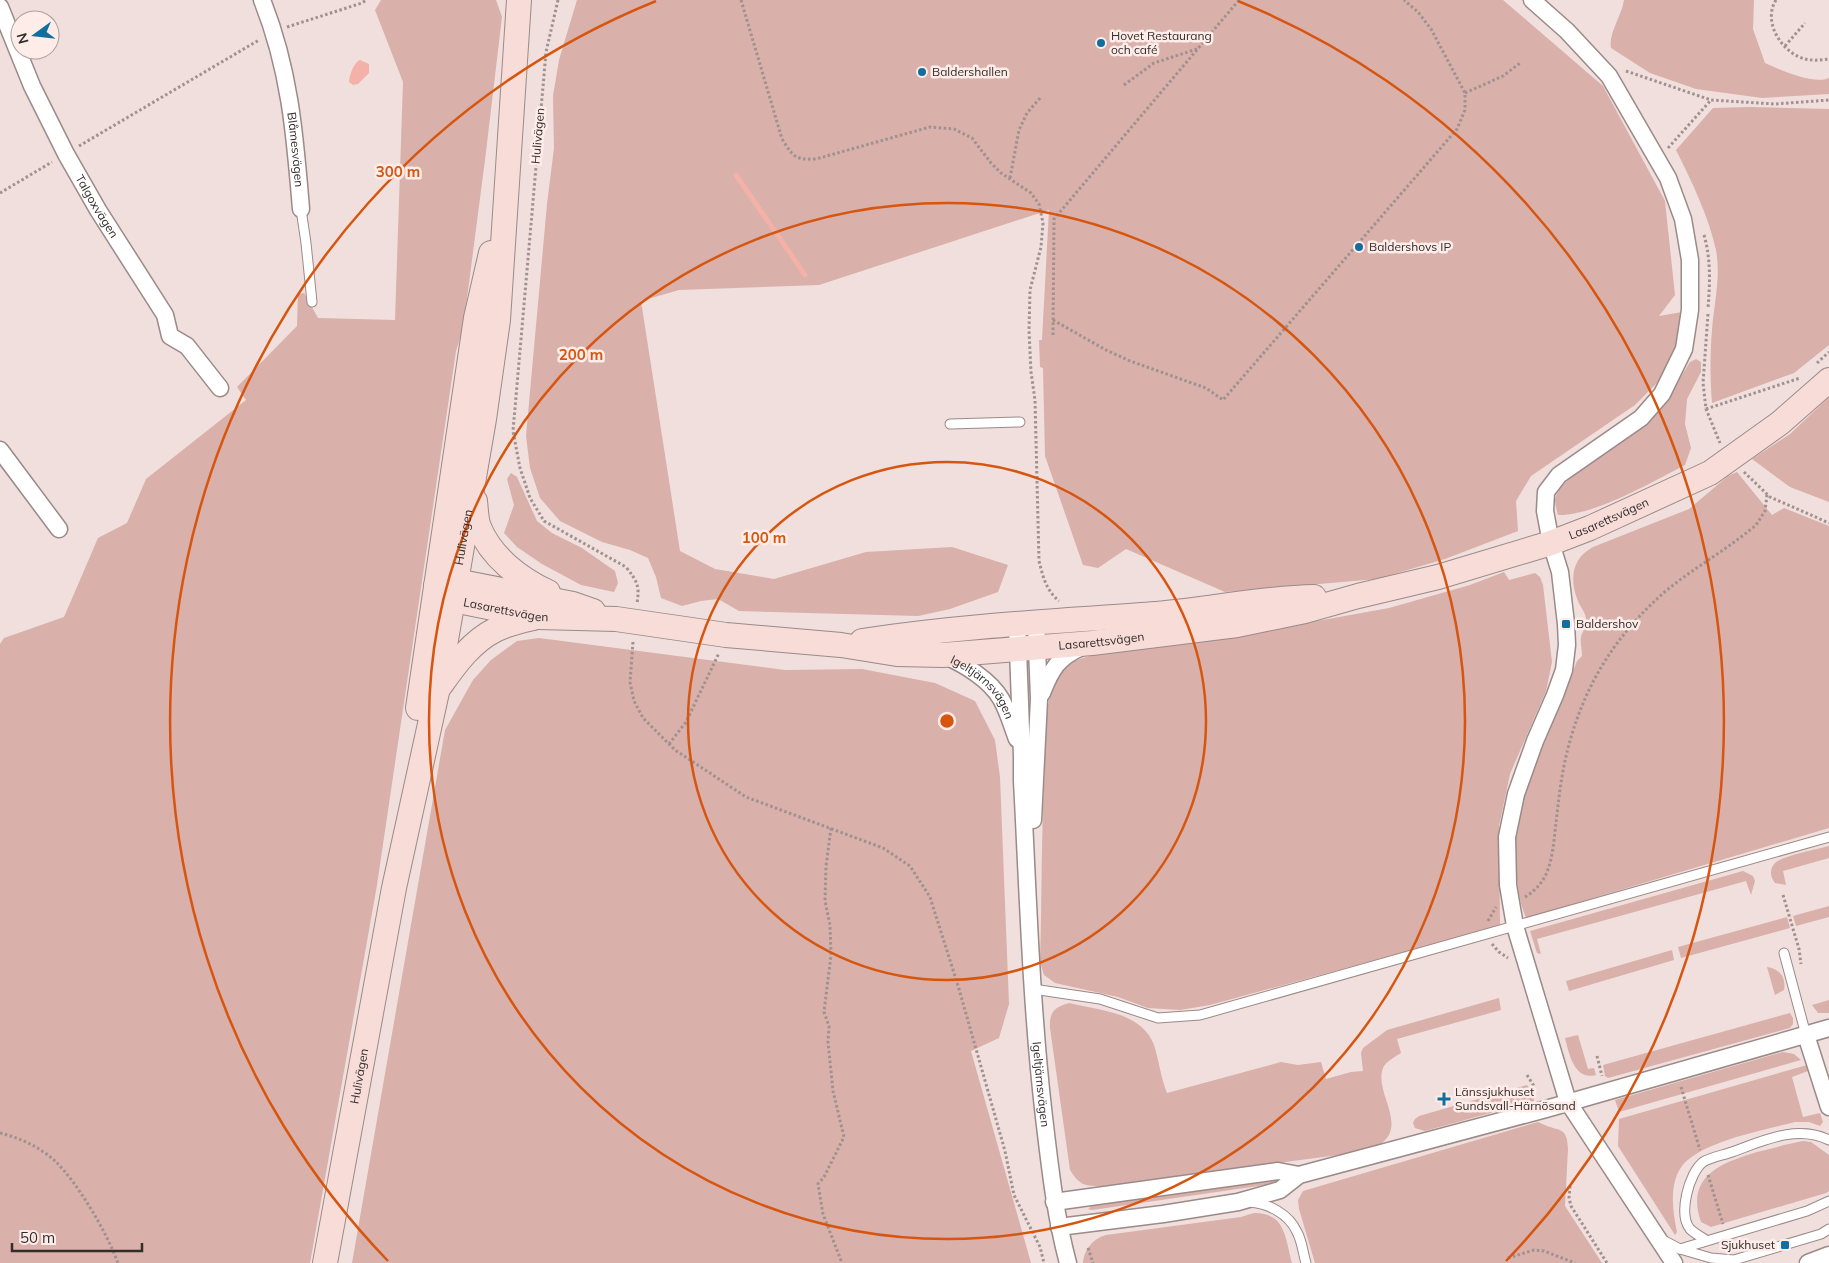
<svg xmlns="http://www.w3.org/2000/svg" width="1829" height="1263" font-family="Mulish,sans-serif">
<style>
.green{fill:#d9b0aa}
.water{fill:#f4b1a7}
.lines{fill:none;stroke-linecap:round;stroke-linejoin:round}
.stream{stroke:#f4b1a7;stroke-width:5}
.lane-casing{stroke:#9a8a88;stroke-width:11}
.street-casing{stroke:#9a8a88;stroke-width:19}
.secondary-casing{stroke:#9a8a88;stroke-width:26}
.path{stroke:#9e918f;stroke-width:3;stroke-dasharray:2.5 2.5;stroke-linecap:butt}
.lane{stroke:#fff;stroke-width:9}
.street{stroke:#fff;stroke-width:16}
.secondary{stroke:#f7dcd8;stroke-width:24}
.ring{fill:none;stroke:#d6550f;stroke-width:2.5}
.poi-dot{fill:#116e9d;stroke:#feece9;stroke-width:2}
.labels{text-anchor:middle;stroke-width:5;stroke-linejoin:round;paint-order:stroke}
.poi-label{font-size:12px;fill:#342d2c;stroke:#feece9;text-anchor:start}
.street-label{font-size:12px;fill:#342d2c;stroke:#feece9}
.centre{fill:#d6550f;stroke:#feece9;stroke-width:2.5}
.ring-label{font-size:15px;text-anchor:middle;font-weight:bold;fill:#d6550f;stroke:#feece9;stroke-width:5;stroke-linejoin:round;paint-order:stroke}
</style>
<rect width="100%" height="100%" fill="#f0dfdc"/>
<!-- green -->
<g class="green">
<polygon points="381,0 496,0 502,17 485,160 463,329 456,351 377,885 310,1263 0,1263 0,644 4,638 64,617 98,538 127,523 146,479 246,400 237,387 297,326 298,294 304,293 318,318 395,320 403,82 375,10"/>
<polygon points="577,0 1503,0 1603,86 1665,201 1675,295 1659,316 1682,312 1676,348 1662,378 1635,405 1531,476 1516,501 1518,531 1445,559 1377,579 1225,592 1126,549 1098,568 1083,565 1045,456 1043,368 1040,367 1039,340 1042,340 1049,210 819,285 679,290 641,301 680,551 715,569 774,579 866,552 952,547 1008,565 998,592 950,609 918,616 739,611 718,599 701,601 682,606 661,598 656,577 648,558 630,550 602,542 560,521 540,498 530,468 526,436 547,204 554,148 553,96 559,60"/>
<path d="M1624,0H1754L1753,29L1765,63C1780,70 1814,85 1829,78V94L1762,98L1696,89L1650,73L1611,48C1608,34 1622,15 1624,0Z"/>
<path d="M1750,107L1829,109V345L1794,373L1712,403C1710,379 1710,354 1712,330C1714,304 1721,276 1716,250C1708,215 1692,182 1676,150L1713,108Z"/>
<path d="M1696,359L1701,362V372L1687,399L1685,424L1691,448L1685,465C1652,482 1594,516 1558,515C1557,511 1555,504 1555,500C1560,474 1628,440 1648,421C1666,403 1677,383 1690,362Z"/>
<polygon points="1829,397 1829,502 1790,487 1752,459 1790,434"/>
<path d="M1737,472L1772,515L1784,508L1829,526V828L1526,918C1518,898 1517,883 1516,862C1516,845 1515,826 1519,809C1532,757 1558,710 1577,661L1582,656C1582,650 1580,642 1581,637C1583,630 1588,625 1586,618C1585,612 1580,606 1578,601C1569,579 1572,558 1593,547L1689,509L1728,476Z"/>
<polygon points="511,473 517,477 537,521 552,533 582,548 615,571 618,583 614,592 581,585 542,564 517,547 504,533 514,505 507,479"/>
<path d="M1504,572L1509,580L1535,573L1540,577L1543,585L1552,662L1546,691L1510,774L1499,826L1500,926L1210,1005L1180,1010L1148,1008L1118,997L1055,983L1044,975L1040,962C1042,896 1041,831 1045,766C1046,735 1043,700 1060,672C1067,661 1081,659 1093,655L1284,627L1389,608L1470,585Z"/>
<polygon points="539,638 785,670 862,669 935,683 975,701 995,740 1000,777 1009,1004 999,1038 971,1051 1031,1263 352,1263 445,730 473,680 491,660 517,641"/>
<path d="M1829,846V858L1783,871L1786,885L1775,883C1770,877 1769,868 1776,862C1784,856 1817,849 1829,846Z"/>
<polygon points="1743,871 1753,876 1755,881 1751,895 1746,881 1537,939 1541,954 1537,953 1530,931"/>
<polygon points="1829,906 1829,917 1796,926 1793,916"/>
<polygon points="1787,917 1790,928 1681,958 1678,947"/>
<polygon points="1672,950 1674,960 1569,991 1566,981"/>
<path d="M1767,967C1780,969 1786,977 1784,990L1775,995Z"/>
<path d="M1499,998L1501,1010L1397,1039L1401,1053C1395,1057 1386,1061 1383,1068C1374,1091 1406,1123 1383,1142C1377,1148 1355,1151 1346,1154L1104,1186C1085,1186 1080,1186 1070,1170L1050,1028C1049,1013 1054,1007 1069,1003C1098,1010 1142,1012 1154,1045C1159,1061 1161,1078 1167,1093L1281,1062L1298,1065L1321,1062L1326,1079L1351,1072L1363,1071L1361,1053L1363,1048L1387,1030Z"/>
<polygon points="1829,1000 1829,1013 1818,1013 1812,1005"/>
<polygon points="1790,1013 1793,1018 1793,1024 1790,1028 1608,1078 1605,1076 1603,1065"/>
<path d="M1578,1035L1588,1069L1594,1068L1596,1075C1574,1081 1569,1053 1565,1038Z"/>
<polygon points="1783,1052 1794,1054 1801,1060 1619,1112 1615,1100"/>
<path d="M1807,1065L1808,1071L1792,1077L1803,1117L1820,1113L1823,1122L1820,1126L1809,1122H1795C1765,1130 1696,1142 1680,1169C1669,1187 1673,1213 1677,1232L1675,1235L1618,1146L1619,1119Z"/>
<polygon points="1527,1085 1534,1096 1534,1101 1425,1131 1415,1128 1413,1123 1415,1119 1419,1116"/>
<path d="M1538,1122C1540,1123 1542,1124 1545,1125C1560,1132 1567,1126 1568,1149L1565,1206L1602,1263H1315L1299,1209L1298,1200L1303,1191Z"/>
<path d="M1803,1141L1811,1142L1829,1155V1191L1826,1193L1711,1227L1701,1222C1685,1176 1721,1163 1757,1152C1773,1148 1787,1144 1803,1141Z"/>
<polygon points="1280,1179 1279,1183 1092,1210 1088,1209 1093,1205"/>
<path d="M1254,1213C1286,1213 1285,1238 1292,1263H1083C1084,1249 1094,1238 1106,1235L1241,1217Z"/>
</g>
<!-- water -->
<path class="water" d="M360,60L369,64V73L358,84L353,85L349,82C349,76 354,62 360,60Z"/>
<g class="lines">
<!-- stream -->
<polyline class="stream" points="736,175 805,275"/>
<!-- lane casing -->
<g class="lane-casing">
<g id="lane">
<polyline points="301,209 306,243 312,302"/>
<polyline points="950,424 1020,422"/>
<polyline points="1784,953 1806,1035"/>
<polyline points="1033,989 1100,999 1158,1018 1200,1015 1829,837"/>
<path d="M1249,1202C1268,1203 1289,1214 1297,1232C1302,1241 1303,1253 1306,1263"/>
<polyline points="1661,1239 1680,1249 1711,1258 1734,1260 1821,1234 1829,1229"/>
<path d="M1706,1240C1701,1237 1694,1233 1690,1229C1678,1214 1689,1173 1703,1162C1711,1157 1724,1155 1732,1152C1763,1141 1797,1124 1829,1140"/>
<polyline points="1680,1249 1807,1211 1829,1201"/>
</g>
</g>
<!-- street casing -->
<g class="street-casing">
<g id="street">
<path id="s1" d="M262,0C290,70 295,136 301,209"/>
<polyline points="1532,0 1567,31 1609,76 1668,178 1683,219 1690,260 1690,310 1684,349 1662,394 1641,418 1559,475 1546,492 1545,511 1551,543 1560,572 1566,624 1567,645 1564,670 1555,695 1535,741 1516,794 1507,837 1508,885 1515,926 1568,1102 1674,1263"/>
<path id="s2" d="M0,7L32,86L66,154L98,210L165,315L170,336L187,346L220,388"/>
<polyline points="0,450 59,529"/>
<path id="s3" d="M1017,623L1022,756V781C1028,893 1031,1006 1044,1117C1050,1167 1055,1215 1068,1263"/>
<path id="s4" d="M945,656C964,664 990,680 1001,699C1008,711 1012,726 1017,739"/>
<path d="M1042,693C1051,670 1058,657 1082,647"/>
<polyline points="1033,820 1039,699 1036,622"/>
<polyline points="1806,1035 1829,1107"/>
<polyline points="1054,1202 1278,1171 1299,1175"/>
<polyline points="1059,1227 1163,1214 1238,1202 1280,1190 1299,1175 1546,1109 1829,1028"/>
<polyline points="1808,1263 1829,1255"/>
</g>
</g>
<!-- secondary casing -->
<g class="secondary-casing">
<g id="secondary">
<path d="M475,501C476,509 476,520 479,527C491,557 520,579 548,592"/>
<polyline points="440,585 456,581 573,604 593,611"/>
<path id="s5" d="M436,586L453,600L538,617L616,619L726,635L841,645L897,654L943,655L1092,643L1237,625L1305,611L1358,596L1438,577L1551,543L1590,528L1710,473L1780,423L1829,380"/>
<path d="M862,641C959,626 1058,621 1156,614C1208,610 1260,598 1314,597"/>
<path d="M440,686C455,665 471,642 495,630C506,624 520,621 533,618"/>
<polyline points="418,708 476,318 491,253"/>
<path id="s6" d="M325,1263L394,888L437,692L484,419L498,320L519,0"/>
</g>
</g>
<!-- path -->
<g class="path">
<path d="M558,0L546,52L513,431L520,468L530,498L544,521L626,567C637,581 640,586 637,603"/>
<path d="M741,0L782,139C793,156 794,160 816,159L930,127L954,129L972,138L991,163L1001,173L1031,193L1039,204L1043,223L1041,247L1030,290L1029,331L1031,372L1035,400L1039,561C1043,577 1046,590 1059,601"/>
<path d="M1776,0C1762,22 1782,53 1805,59C1813,61 1821,60 1829,59"/>
<polyline points="287,27 362,3 366,0"/>
<polyline points="1785,46 1805,23"/>
<polyline points="1626,71 1711,100 1775,104 1829,100"/>
<polyline points="1124,85 1154,63 1197,49"/>
<polyline points="1465,93 1503,76 1520,63"/>
<polyline points="79,146 259,40"/>
<polyline points="1668,148 1711,100"/>
<polyline points="1010,178 1019,130 1027,113 1041,97"/>
<polyline points="0,193 52,162"/>
<path d="M1704,235C1711,259 1710,283 1708,308"/>
<polyline points="1708,314 1703,383 1706,409 1720,443"/>
<polyline points="1053,320 1106,350 1130,361 1206,388 1223,400 1457,129 1465,110 1465,93 1431,29 1418,12 1404,0"/>
<polyline points="1053,335 1054,219 1239,0"/>
<polyline points="1817,363 1829,352"/>
<polyline points="1706,409 1800,378"/>
<polyline points="1744,472 1770,497 1829,523"/>
<polyline points="633,642 630,682 634,701 643,718 675,750 746,797 883,848 910,866 930,897 959,989 1005,1151 1014,1195 1040,1247 1044,1263"/>
<polyline points="669,744 686,722 719,653"/>
<polyline points="831,828 826,866 825,901 830,925 831,955 824,1012 829,1026 828,1042 833,1091 844,1137 824,1177 818,1184 823,1214 842,1263"/>
<polyline points="1783,895 1799,949 1801,964"/>
<path d="M1525,897C1535,891 1543,882 1547,872C1553,857 1554,839 1556,823C1559,796 1562,768 1570,741C1587,680 1619,631 1667,590C1695,567 1728,549 1756,525L1765,511L1767,495"/>
<polyline points="1488,921 1496,907"/>
<polyline points="1492,944 1499,952 1508,958"/>
<polyline points="1597,1056 1602,1076"/>
<polyline points="1527,1075 1534,1086"/>
<polyline points="1681,1087 1700,1150"/>
<path d="M0,1133C20,1138 40,1147 55,1161C78,1183 107,1233 118,1263"/>
<polyline points="1708,1175 1723,1224"/>
<polyline points="1570,1186 1569,1198 1571,1206 1607,1263"/>
<polyline points="1088,1248 1093,1263"/>
<polyline points="1508,1258 1534,1250 1544,1251 1575,1263"/>
</g>
<!-- lane -->
<use href="#lane" class="lane"/>
<!-- street -->
<use href="#street" class="street"/>
<!-- secondary -->
<use href="#secondary" class="secondary"/>
</g>
<!-- distance rings -->
<g class="ring">
<circle cx="947" cy="721" r="259"/>
<circle cx="947" cy="721" r="518"/>
<path d="M388 1261A777 777 0 0 1 656 1M1238 1A777 777 0 0 1 1506 1261"/>
</g>
<!-- markers -->
<g class="poi-dot">
<circle cx="1101" cy="43" r="5"/>
<circle cx="922" cy="72" r="5"/>
<circle cx="1359" cy="247" r="5"/>
<rect x="1561" y="619" width="10" height="10" rx="2.5"/>
<path d="M1441.5 1091.5h5v5h5v5h-5v5h-5v-5h-5v-5h5z"/>
<rect x="1780" y="1240" width="10" height="10" rx="2.5"/>
</g>
<g class="labels">
<!-- poi labels -->
<g class="poi-label">
<text x="1111" y="40">Hovet Restaurang<tspan x="1111" dy="14">och café</tspan></text>
<text x="932" y="76">Baldershallen</text>
<text x="1369" y="251">Baldershovs IP</text>
<text x="1576" y="628">Baldershov</text>
<text x="1455" y="1096">Länssjukhuset<tspan x="1455" dy="14">Sundsvall-Härnösand</tspan></text>
<text x="1775" y="1249" text-anchor="end">Sjukhuset</text>
</g>
<!-- street labels -->
<g class="street-label">
<text transform="translate(538 136) rotate(-85)" y="4">Hulivägen</text>
<text dy="4" stroke="none"><textPath href="#s1" startOffset="154">Blåmesvägen</textPath></text>
<text dy="4" stroke="none"><textPath href="#s2" startOffset="222">Talgoxvägen</textPath></text>
<text dy="4" stroke="none"><textPath href="#s5" startOffset="1199">Lasarettsvägen</textPath></text>
<text dy="4" stroke="none"><textPath href="#s6" startOffset="739">Hulivägen</textPath></text>
<text dy="4" stroke="none"><textPath href="#s5" startOffset="76">Lasarettsvägen</textPath></text>
<text dy="4" stroke="none"><textPath href="#s5" startOffset="675">Lasarettsvägen</textPath></text>
<text dy="4" stroke="none"><textPath href="#s4" startOffset="50">Igeltjärnsvägen</textPath></text>
<text dy="4" stroke="none"><textPath href="#s6" startOffset="190">Hulivägen</textPath></text>
<text dy="4" stroke="none"><textPath href="#s3" startOffset="462">Igeltjärnsvägen</textPath></text>
</g>
</g>
<circle cx="947" cy="721" r="8" class="centre"/>
<g class="ring-label">
<text x="398" y="177">300 m</text>
<text x="581" y="360">200 m</text>
<text x="764" y="543">100 m</text>
</g>
<!-- north arrow -->
<g transform="translate(35 35) rotate(255)"><circle r="24" fill="#feece9" stroke="#ada09d"/>
<path d="M0-4L9 19L0 12L-9 19Z" fill="#116e9d"/>
<text y="-8" font-size="14" font-weight="bold" text-anchor="middle" fill="#342d2c">N</text>
</g>
<!-- scale -->
<path d="M12 1243v8h130v-8" fill="none" stroke="#342d2c" stroke-width="2.5"/>
<text x="20" y="1243" font-size="15" fill="#342d2c" stroke="#feece9" stroke-width="4" paint-order="stroke">50 m</text>
</svg>
